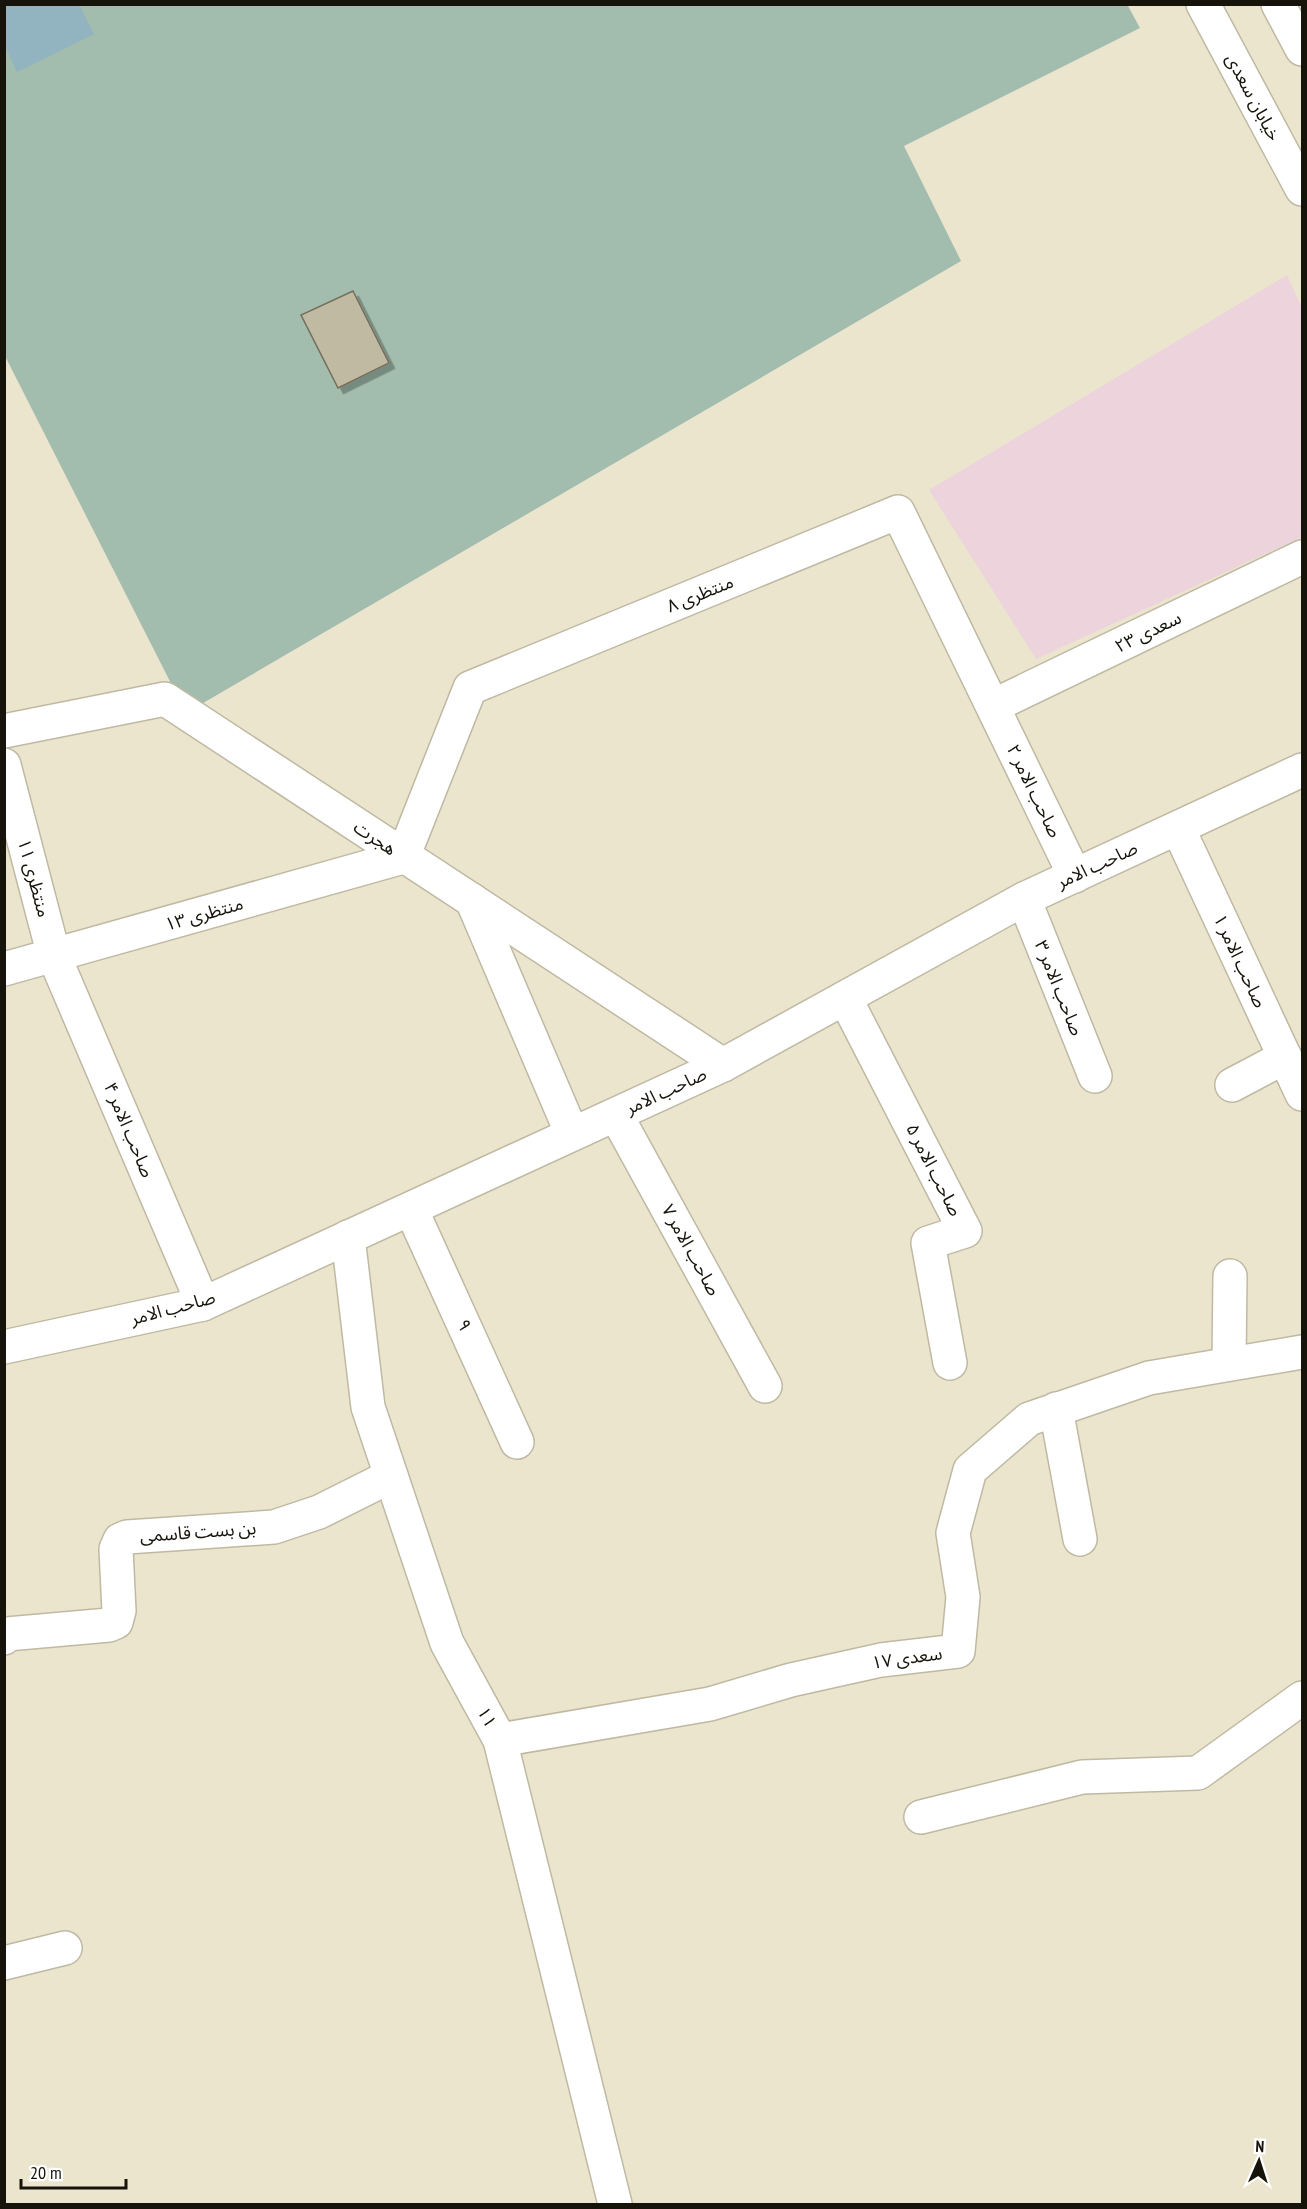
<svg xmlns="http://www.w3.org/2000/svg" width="1307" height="2209" font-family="'PT Sans Narrow','Noto Sans Arabic',sans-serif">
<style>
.education{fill:#ecd3dc}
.green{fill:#a2bcae}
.water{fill:#92b3c0}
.building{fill:#c0baa3;stroke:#746e5a;stroke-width:1.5;filter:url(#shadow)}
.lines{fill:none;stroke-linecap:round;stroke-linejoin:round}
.minor-casing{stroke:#bfb9a3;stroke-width:36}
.major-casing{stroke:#bfb9a3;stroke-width:36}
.minor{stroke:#fff;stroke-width:33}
.major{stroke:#fff;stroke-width:33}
.labels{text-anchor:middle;stroke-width:5;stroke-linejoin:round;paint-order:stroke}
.street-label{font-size:18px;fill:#16130b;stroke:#fff}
</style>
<defs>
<filter id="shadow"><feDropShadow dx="5.5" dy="5.5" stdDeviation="0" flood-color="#0004"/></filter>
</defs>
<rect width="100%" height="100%" fill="#ebe5ce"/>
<!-- education -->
<polygon class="education" points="1287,275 1302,308 1302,537 1036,659 929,490"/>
<!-- green -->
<polygon class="green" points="1127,4 1140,28 904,146 961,261 186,713 5,356 5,5"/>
<!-- water -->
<polygon class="water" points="5,4 79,5 94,34 17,72 5,46"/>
<!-- building -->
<polygon class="building" points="353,291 389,363 338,388 301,315"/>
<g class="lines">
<!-- minor casing -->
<g class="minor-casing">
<g id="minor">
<polyline points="993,706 1302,557"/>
<polyline points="4,731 165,699 723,1065"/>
<polyline points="4,765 54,956 203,1304"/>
<polyline points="1178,828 1302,1094"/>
<polyline points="1024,899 1095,1076"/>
<polyline points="472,900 572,1134"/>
<polyline points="4,969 403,857 470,688 898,512 1075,876"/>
<polyline points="845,998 965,1231 928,1243 950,1363"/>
<polyline points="1232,1085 1285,1057"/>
<polyline points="616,1115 765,1386"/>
<polyline points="411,1209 517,1442"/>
<polyline points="348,1237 368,1407 447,1643 500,1740 615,2204"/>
<polyline points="4,1347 203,1304 723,1065 1024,899 1302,770"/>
<polyline points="1229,1363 1230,1276"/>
<polyline points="1056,1409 1080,1539"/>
<polyline points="4,1638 7,1634 109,1625 116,1622 119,1611 116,1549 120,1540 127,1537 274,1527 319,1512 391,1476"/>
<polyline points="500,1740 710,1704 791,1680 881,1660 958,1651 963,1597 953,1533 970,1470 1029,1419 1149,1378 1302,1352"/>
<polyline points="921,1817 1082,1777 1198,1773 1302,1698"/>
<polyline points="4,1963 65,1948"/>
</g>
</g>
<!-- major casing -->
<g class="major-casing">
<g id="major">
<polyline points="1203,4 1302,189"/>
<polyline points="1278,4 1302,49"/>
</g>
</g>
<!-- minor -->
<use href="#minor" class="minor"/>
<!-- major -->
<use href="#major" class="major"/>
</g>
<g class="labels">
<!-- street labels -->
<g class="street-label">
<text transform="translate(1253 97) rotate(62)" y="6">خیابان سعدی</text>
<text transform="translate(700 594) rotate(-22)" y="6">منتظری ۸</text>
<text transform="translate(1148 632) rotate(-26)" y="6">سعدی ۲۳</text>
<text transform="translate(1034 791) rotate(64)" y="6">صاحب الامر ۲</text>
<text transform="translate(375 838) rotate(34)" y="6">هجرت</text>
<text transform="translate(1097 865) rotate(-25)" y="6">صاحب الامر</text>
<text transform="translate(34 878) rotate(75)" y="6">منتظری ۱۱</text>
<text transform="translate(204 914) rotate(-16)" y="6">منتظری ۱۳</text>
<text transform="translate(1240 961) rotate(65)" y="6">صاحب الامر ۱</text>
<text transform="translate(1059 988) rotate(68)" y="6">صاحب الامر ۳</text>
<text transform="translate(666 1091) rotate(-25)" y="6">صاحب الامر</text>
<text transform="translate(129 1130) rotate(67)" y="6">صاحب الامر ۴</text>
<text transform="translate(934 1170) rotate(63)" y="6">صاحب الامر ۵</text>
<text transform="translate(691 1250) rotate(61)" y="6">صاحب الامر ۷</text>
<text transform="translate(173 1308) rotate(-15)" y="6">صاحب الامر</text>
<text transform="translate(464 1325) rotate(65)" y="6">۹</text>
<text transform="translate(198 1532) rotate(-4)" y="6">بن بست قاسمی</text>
<text transform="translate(907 1658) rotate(-8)" y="6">سعدی ۱۷</text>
<text transform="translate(487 1717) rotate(61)" y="6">۱۱</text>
</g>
</g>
<!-- border -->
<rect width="1307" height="2209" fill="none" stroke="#16130b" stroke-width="12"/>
<!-- north arrow -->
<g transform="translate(1259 2161) rotate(3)" stroke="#ffffff" stroke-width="4.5" paint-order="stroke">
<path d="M0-4.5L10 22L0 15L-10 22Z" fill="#16130b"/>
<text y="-9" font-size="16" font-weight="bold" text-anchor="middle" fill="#16130b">N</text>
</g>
<!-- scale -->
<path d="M21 2179v9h105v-9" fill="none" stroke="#16130b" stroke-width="3"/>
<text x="30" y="2179" font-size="18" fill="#16130b" stroke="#ffffff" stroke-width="4.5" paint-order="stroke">20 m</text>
</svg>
